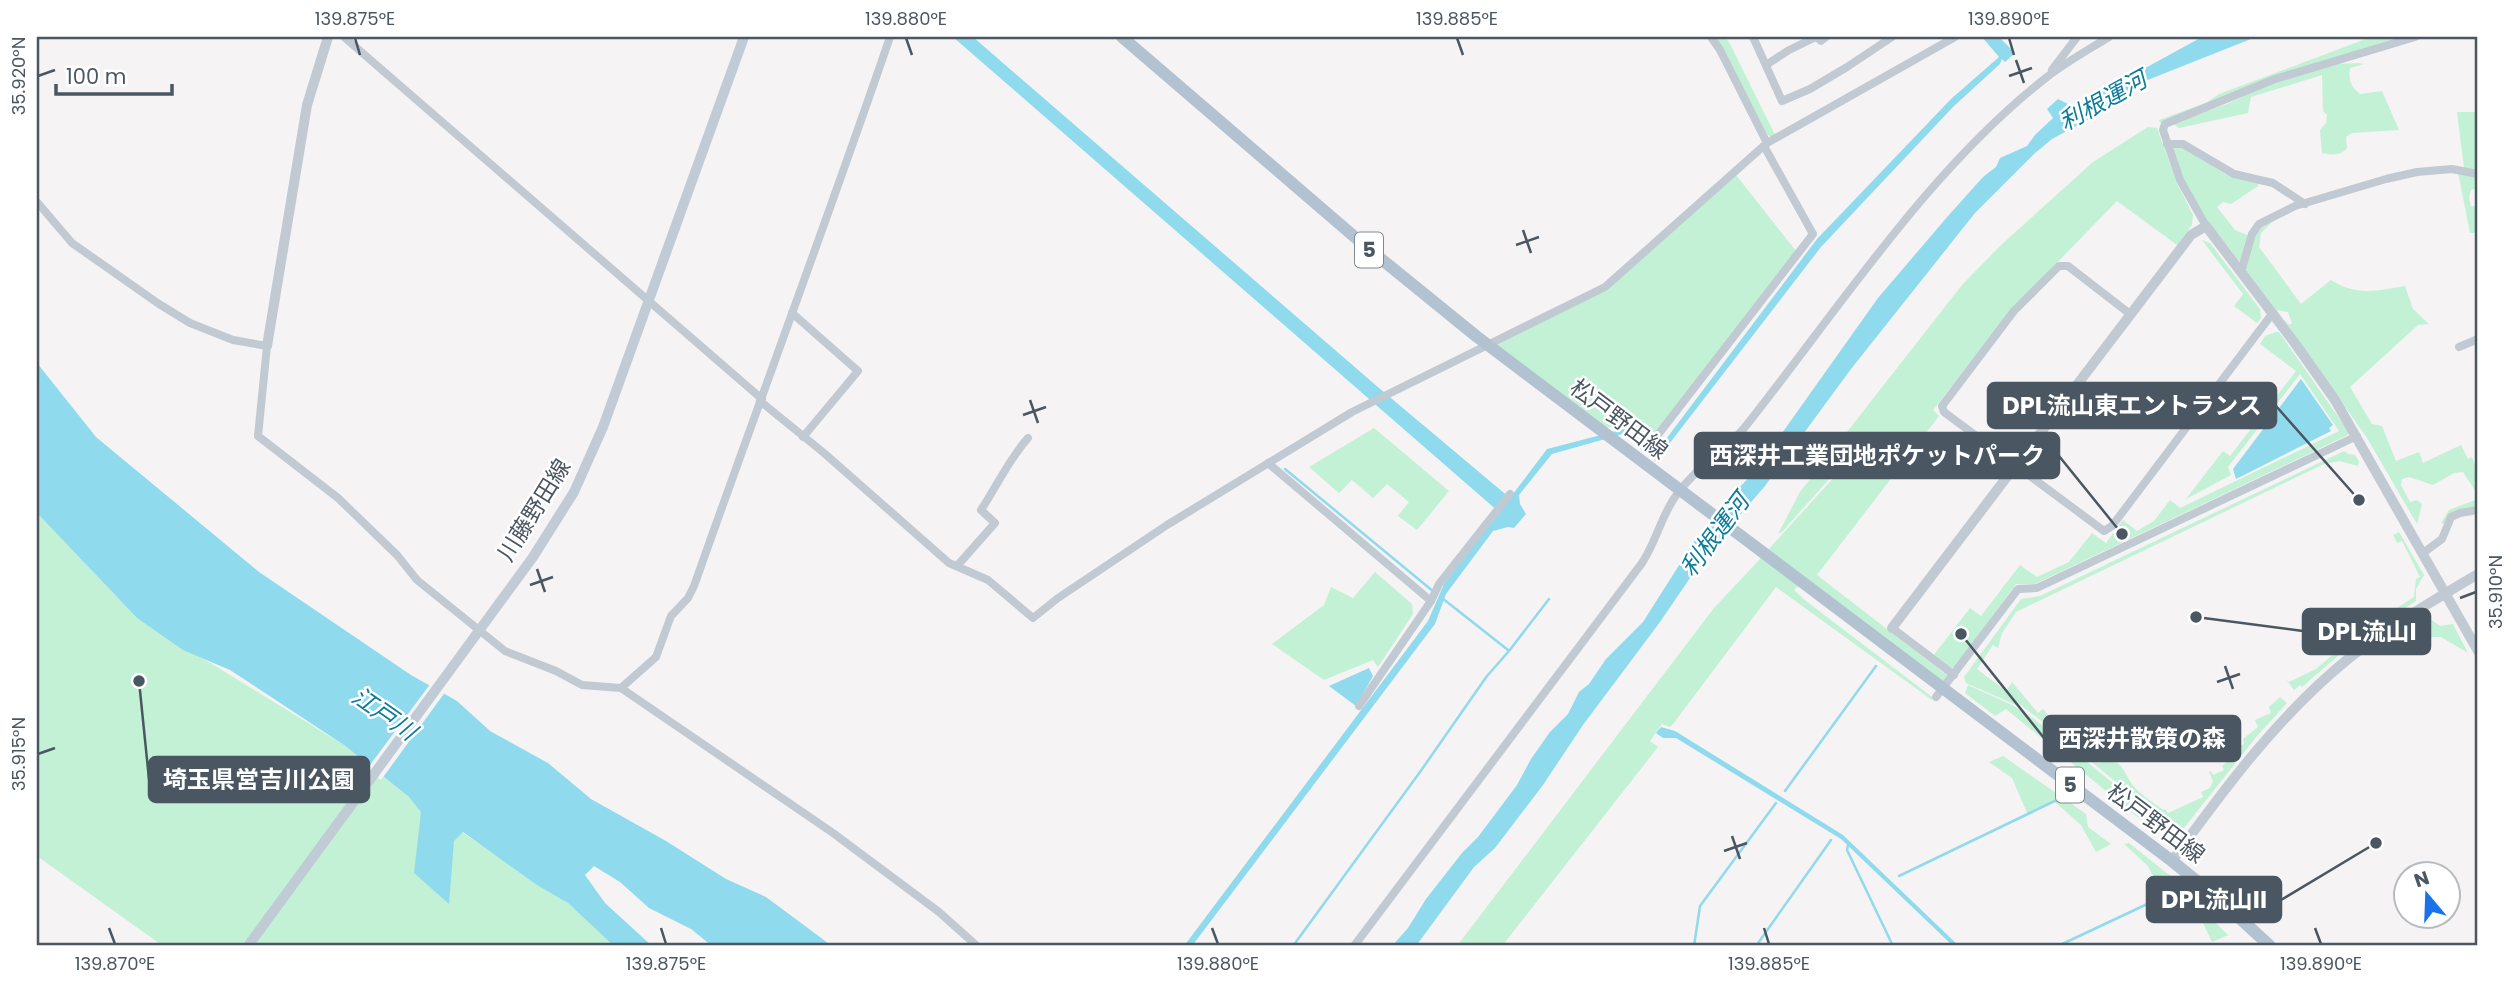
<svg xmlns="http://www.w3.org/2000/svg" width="2515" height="983" font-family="Poppins,'Noto Sans JP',sans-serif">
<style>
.green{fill:#c3f1d5}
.water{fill:#90daee}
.pier{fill:#f5f3f3}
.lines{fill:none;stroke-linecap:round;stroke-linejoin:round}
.stream{stroke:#90daee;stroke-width:2.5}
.minor{stroke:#c1cad2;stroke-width:8}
.tertiary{stroke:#c1cad2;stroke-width:10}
.secondary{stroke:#c1cbd6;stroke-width:10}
.primary{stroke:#b3c2d1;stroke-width:12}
.ticks{fill:none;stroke:#4a5661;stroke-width:2.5}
.labels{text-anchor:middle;stroke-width:5;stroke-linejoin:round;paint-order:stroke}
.shield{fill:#fff;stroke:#808990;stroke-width:2}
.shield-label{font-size:21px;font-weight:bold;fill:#4a5661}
.street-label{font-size:23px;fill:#4a5661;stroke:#fff}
.water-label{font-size:24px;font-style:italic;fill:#0c7c9b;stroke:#fff}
.leader{fill:none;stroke:#4a5661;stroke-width:2.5}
.callout-dot{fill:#4a5661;stroke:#fff;stroke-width:2.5}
.callout{fill:#4a5661;stroke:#4a5661;stroke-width:2.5}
.callout-label{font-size:24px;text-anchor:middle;font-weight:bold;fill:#fff}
.neatline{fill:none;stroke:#4a5661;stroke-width:2.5}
.ticks-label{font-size:18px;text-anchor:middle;fill:#4a5661}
</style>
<rect width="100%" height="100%" fill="#f5f3f3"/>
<!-- green -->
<g class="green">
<polygon points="1715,37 1725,37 1730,44 1775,135 1771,137 1767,134"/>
<polygon points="2371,37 2407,37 2160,123 2159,120 2208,102 2219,94"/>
<path d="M2359,63L2364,64L2350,68C2348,80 2351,87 2360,94L2382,91L2399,130L2352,133L2346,137L2347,148C2340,156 2332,155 2322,153L2320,130L2326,123L2327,115L2323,111L2322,75L2251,97L2248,113L2179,128L2172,123L2227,104L2274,82L2336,64Z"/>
<polygon points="2457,112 2478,112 2478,172 2464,168"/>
<polygon points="2148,127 2157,128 2177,183 2193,215 2192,225 2177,245 2117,201 2012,309 1933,410 1939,416 1817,575 1949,677 1944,683 1768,550 1847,463 1845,461 1783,531 1778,534 1800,492 1962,285 2000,246 2093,162"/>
<polygon points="2173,148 2186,148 2225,174 2259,182 2258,186 2231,204 2223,202 2217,207 2235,230 2249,236 2241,263 2204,216 2183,180"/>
<polygon points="2458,172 2478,177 2478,188 2471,190 2469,198 2471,206 2478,206 2478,233 2470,233"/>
<polygon points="1736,175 1796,251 1650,440 1627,423 1606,428 1497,345 1605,290"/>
<path d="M2269,219L2271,223L2261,233L2259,247L2301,304L2331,280C2355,296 2377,291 2405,286L2413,309L2429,324L2418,325L2350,387L2372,424L2382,426L2396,461L2419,452L2423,463L2461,445L2468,459L2472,457L2478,473V506L2445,524L2441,523L2449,510L2475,500L2476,492L2463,472L2454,473L2433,485L2409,477L2402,479L2401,485L2410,502L2417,500L2422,504L2417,524L2367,438L2284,320L2290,325L2292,323L2288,312L2277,310L2283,319L2245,270L2257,229Z"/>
<polygon points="2202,240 2210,243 2260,309 2261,318 2257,323 2234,306 2243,294"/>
<polygon points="2276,332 2279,332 2348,431 2348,435 2035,584 2016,584 1955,667 1949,668 1933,656 1970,608 1981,616 2020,565 2037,577 2069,562 2092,533 2106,543 2123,520 2137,531 2154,521 2170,500 2180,508 2339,431 2300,374 2228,467 2231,475 2186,499 2223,451 2230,456 2296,371 2260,344 2265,336"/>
<polygon points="1374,428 1449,491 1417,530 1398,516 1409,502 1387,484 1373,498 1352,480 1339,493 1309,467"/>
<polygon points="2344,451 2348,454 2355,455 2359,462 2358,466 2340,461 2324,464 2016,612 2002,633 1998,648 1993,645 1977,669 2006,691 2012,682 2038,713 2043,709 2069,740 2068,741 2018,703 2016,705 1966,683 1964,677 2021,599 2040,596"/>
<polygon points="37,513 137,618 344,745 409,797 568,903 616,946 163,946 37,856"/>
<polygon points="2399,532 2424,575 2416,589 2416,601 2399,612 2397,608 2414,597 2416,579 2420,577 2402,541 2397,543 2393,535"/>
<polygon points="1761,558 1798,586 1794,590 1806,601 1932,697 1932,700 1776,587 1673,724 1670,727 1662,724 1650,741 1658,747 1502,946 1457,946 1714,608"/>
<polygon points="1375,572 1412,604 1413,614 1378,667 1373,660 1324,680 1272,644 1324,605 1331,587 1353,598"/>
<polygon points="2394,610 2396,613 2347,648 2302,687 2300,685 2294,690 2286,679 2289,682 2316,669 2355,636"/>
<polygon points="2427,617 2440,626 2453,624 2468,653 2441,637 2426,637 2406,644 2400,634"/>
<polygon points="1968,685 2012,705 2033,718 2167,827 2157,833 2006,709 1995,716 1965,693"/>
<path d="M2280,697L2287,703L2257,736L2184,828L2170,827L2069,743L2071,741L2098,763C2123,753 2123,775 2135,788C2143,796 2154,803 2163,810L2165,809L2168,813L2203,797L2201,792L2210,788L2213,781L2209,772L2211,771L2213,775L2224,770L2222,766L2234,755L2231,750L2244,744L2243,739L2258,727L2255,720L2271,713L2269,707Z"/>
<polygon points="2003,756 2086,814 2088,827 2111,844 2096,852 2081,825 2055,802 2028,815 2012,778 1989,762"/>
<polygon points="2129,843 2198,898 2206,913 2228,935 2212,942 2193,902 2180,888 2164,895 2147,865 2124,844"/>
</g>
<!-- water -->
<g class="water">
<polygon points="953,37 973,37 1379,388 1510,498 1547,449 1624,429 1653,451 1657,451 1817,239 1951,99 1999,57 1982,37 1999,37 2015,53 2005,62 2002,59 2000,64 1953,107 1821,247 1656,461 1623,434 1552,454 1519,495 1520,504 1526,514 1514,528 1508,527 1493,531 1446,594 1435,624 1192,946 1184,946 1428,621 1444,584 1499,512"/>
<polygon points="2202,37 2256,37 2145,81 2087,120 2052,139 2034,154 1975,213 1851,369 1765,486 1707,553 1660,622 1583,725 1543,785 1495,848 1474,867 1416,946 1392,946 1408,928 1426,899 1462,853 1478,837 1517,785 1531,759 1550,732 1568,714 1579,692 1589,684 1606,659 1643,622 1697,537 1721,507 1755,471 1878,298 1948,216 1983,177 1996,167 2000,158 2027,146 2035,135 2053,118 2047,109 2058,99 2074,107"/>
<polygon points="37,363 96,437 259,572 411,675 457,701 490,731 548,763 591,799 666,841 726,879 766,897 832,946 712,946 691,929 649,908 620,882 594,866 585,875 605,903 652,946 614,946 568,903 537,885 463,832 454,841 449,904 414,873 421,812 409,797 344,745 230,670 183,650 137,618 37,513"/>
<polygon points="2301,379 2333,425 2329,428 2331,431 2236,479 2233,469"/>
<polygon points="1369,668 1373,676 1356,706 1329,686"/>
<polygon points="1661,727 1675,731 1843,835 1959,946 1953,946 1841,839 1676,738 1663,738 1656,733"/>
</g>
<!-- pier -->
<polygon class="pier" points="431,683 446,691 381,780 367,769"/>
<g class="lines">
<!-- stream -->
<g class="stream">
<polyline points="1285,469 1434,592"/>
<polyline points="1442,598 1508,650"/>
<polyline points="1785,791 1876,666"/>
<polyline points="1848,845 1847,850 1893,946"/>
<polyline points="1899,876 2061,798"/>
<polyline points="1293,946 1420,772 1487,676 1509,651 1549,599"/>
<polyline points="1694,946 1700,906 1776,803"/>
<polyline points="1756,946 1831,840"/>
<polyline points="2058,946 2175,891"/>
</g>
<!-- minor -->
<g class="minor">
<polyline points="344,37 762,399"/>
<polyline points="1711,37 1720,50 1767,143"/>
<polyline points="1753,37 1782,101 1810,89 1847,67 1892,37"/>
<polyline points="1816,37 1821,41 1826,37"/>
<polyline points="1766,65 1789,50 1816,37"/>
<polyline points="2052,70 2077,37"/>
<polyline points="2167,144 2183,144 2234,174 2273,183 2305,204"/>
<polyline points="37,202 72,243 159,304 190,323 233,340 267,346 258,436 338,498 397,555 417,580 505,651 556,671 582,685 621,688 833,833 939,912 977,946"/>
<polyline points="2206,226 2180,180 2163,130 2165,124 2275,79 2415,37"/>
<polyline points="2241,272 2252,234 2259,224 2295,206 2386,179 2417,172 2452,169 2478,174"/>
<polyline points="792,313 858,371 803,437"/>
<polyline points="2130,314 2068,266 2059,266 2014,311 1942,406 1944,412 2104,531 2112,526 2272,314"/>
<polyline points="2459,347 2478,339"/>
<polyline points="760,401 824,453 949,563 988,580 1033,618 1058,598 1167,525 1352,412 1605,287 1767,143 1955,37"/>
<polyline points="1657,436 1813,234 1764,146"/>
<polyline points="1268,463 1431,601"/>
<polyline points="2423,553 2442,539 2451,517 2460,513 2478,510"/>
<path d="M957,566L995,523L981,510C997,486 1009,459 1028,438"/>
<polyline points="1892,628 1954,675"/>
<path d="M621,688L656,657L671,616L688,598L694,586C759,402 827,221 890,37"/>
<polyline points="1936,697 2018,589 2037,588 2357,436"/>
<polyline points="1359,706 1431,601 1439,584 1510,494"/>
<path d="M1354,946L1642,563C1656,542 1661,517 1675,497C1697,465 1726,453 1749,422C1840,307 1930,168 2047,77C2066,62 2088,50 2109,37"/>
</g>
<!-- tertiary -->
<g class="tertiary">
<polyline points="267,346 307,105 328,37"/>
<polyline points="1892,628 2191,235 2206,226 2294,342 2335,400 2478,651"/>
<path d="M2172,861C2224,789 2279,715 2348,659C2388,627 2434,600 2478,574"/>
</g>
<!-- secondary -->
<polyline class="secondary" points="248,946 533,557 574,492 603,427 744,37"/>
<!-- primary -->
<polyline class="primary" points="1122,37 1364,245 1476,336 2172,861 2219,899 2270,946"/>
</g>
<!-- ticks -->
<path class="ticks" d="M355,38L360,55M906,38L912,55M1457,38L1463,55M2009,38L2014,55M2016,60L2024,83M38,76L55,70M2009,76L2032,68M1523,230L1531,253M1516,245L1539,237M1030,400L1038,423M1023,415L1046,407M537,569L545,592M530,585L553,577M2460,598L2476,592M2225,666L2233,689M2217,682L2240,674M38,754L55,748M1732,836L1740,859M1724,851L1747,843M109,928L115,944M661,928L666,944M1212,928L1218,944M1764,928L1769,944M2315,928L2321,944"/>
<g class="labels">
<!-- shield labels -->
<g class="shield">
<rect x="1355" y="232.5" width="28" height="35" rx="5"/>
<rect x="2056" y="767.5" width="28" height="35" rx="5"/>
</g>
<g class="shield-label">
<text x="1369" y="257">5</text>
<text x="2070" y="792">5</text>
</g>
<!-- street labels -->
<g class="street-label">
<text transform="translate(1619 419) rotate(37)" y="8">松戸野田線</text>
<text transform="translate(534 510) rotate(-58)" y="8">川藤野田線</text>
<text transform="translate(2156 823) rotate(37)" y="8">松戸野田線</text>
</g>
<!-- water labels -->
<g class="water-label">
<text transform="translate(2103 101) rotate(-29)" y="8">利根運河</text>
<text transform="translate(1715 535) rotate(-53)" y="8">利根運河</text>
<text transform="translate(384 714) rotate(35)" y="8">江戸川</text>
</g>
</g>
<!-- callouts -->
<path class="leader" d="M2359 500L2276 406M2122 534L2059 456M2196 617L2303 631M1961 634L2044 738M139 681L149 779M2376 843L2281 900"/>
<g class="callout-dot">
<circle cx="2359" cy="500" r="7"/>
<circle cx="2122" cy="534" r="7"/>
<circle cx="2196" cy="617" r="7"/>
<circle cx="1961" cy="634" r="7"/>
<circle cx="139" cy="681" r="7"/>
<circle cx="2376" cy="843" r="7"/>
</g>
<g class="callout">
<rect x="1988" y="383" width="288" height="45" rx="7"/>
<rect x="1695" y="433" width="364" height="45" rx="7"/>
<rect x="2303" y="609" width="127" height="45" rx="7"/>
<rect x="2044" y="716" width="196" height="45" rx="7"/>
<rect x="149" y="757" width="220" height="45" rx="7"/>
<rect x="2147" y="877" width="134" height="45" rx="7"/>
</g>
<g class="callout-label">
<text x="2132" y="414">DPL流山東エントランス</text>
<text x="1877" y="464">西深井工業団地ポケットパーク</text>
<text x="2367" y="640">DPL流山I</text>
<text x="2142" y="747">西深井散策の森</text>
<text x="259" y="788">埼玉県営吉川公園</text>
<text x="2214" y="908">DPL流山II</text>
</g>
<!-- border -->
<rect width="2515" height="983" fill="none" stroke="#ffffff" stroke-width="77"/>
<!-- north arrow -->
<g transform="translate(2427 895) rotate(341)"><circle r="33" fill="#ffffff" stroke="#b7bbc0" stroke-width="2"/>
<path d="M0-5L12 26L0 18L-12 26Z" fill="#1a73e8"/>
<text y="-10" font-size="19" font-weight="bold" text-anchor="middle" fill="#4a5661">N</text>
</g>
<!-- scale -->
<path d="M56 84v10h116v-10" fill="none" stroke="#4a5661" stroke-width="3.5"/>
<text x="66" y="84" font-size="21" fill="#4a5661" stroke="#ffffff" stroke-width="5" paint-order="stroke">100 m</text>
<rect x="38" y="38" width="2438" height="906" class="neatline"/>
<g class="ticks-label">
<text x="355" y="25">139.875°E</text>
<text x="906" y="25">139.880°E</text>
<text x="1457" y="25">139.885°E</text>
<text x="2009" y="25">139.890°E</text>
<text transform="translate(19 76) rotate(-90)" y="6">35.920°N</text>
<text transform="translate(2496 592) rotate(-90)" y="6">35.910°N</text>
<text transform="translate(19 754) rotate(-90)" y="6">35.915°N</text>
<text x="115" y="970">139.870°E</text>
<text x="666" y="970">139.875°E</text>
<text x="1218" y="970">139.880°E</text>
<text x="1769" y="970">139.885°E</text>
<text x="2321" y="970">139.890°E</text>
</g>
</svg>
